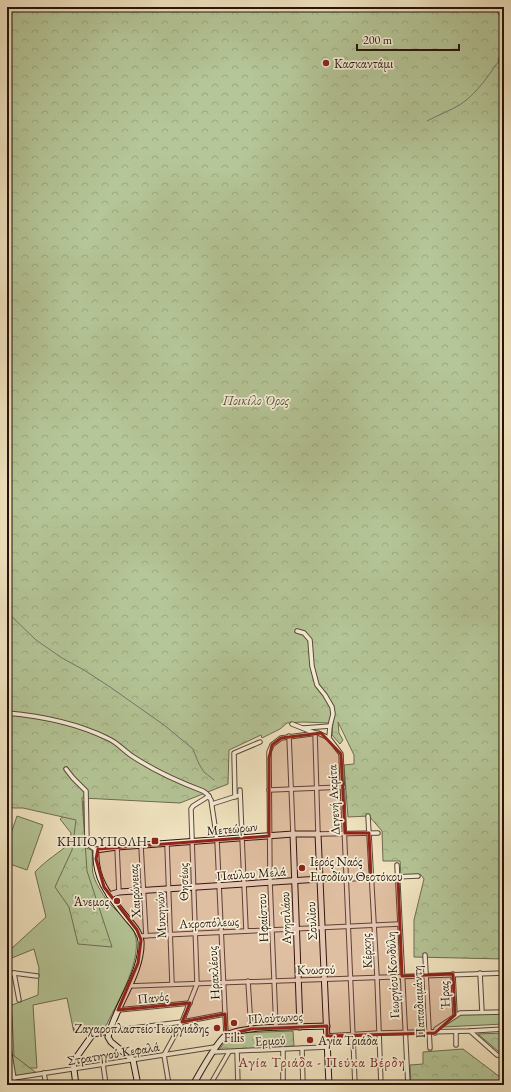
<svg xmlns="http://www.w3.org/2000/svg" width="511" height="1092" font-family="'EB Garamond',serif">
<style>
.grass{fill:#b5c698;stroke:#6c6c52}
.forest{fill:url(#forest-crowns);stroke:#6c6c52}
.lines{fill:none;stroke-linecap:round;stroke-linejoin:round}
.stream{stroke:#6c7b6e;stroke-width:1}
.street-casing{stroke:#584839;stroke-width:5.5}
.secondary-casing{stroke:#24130b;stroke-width:7}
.street{stroke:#f7efd8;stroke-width:3.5}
.secondary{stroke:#f7efd8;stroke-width:5}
.marked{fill:#8f2418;fill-opacity:0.2;stroke:#8f2418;stroke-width:3;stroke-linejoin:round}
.poi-dot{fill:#8f2418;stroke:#f7efd8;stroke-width:1.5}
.labels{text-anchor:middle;stroke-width:3.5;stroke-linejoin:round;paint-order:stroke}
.poi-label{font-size:13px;fill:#24130b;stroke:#f7efd8;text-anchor:start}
.park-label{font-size:13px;font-style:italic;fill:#57523c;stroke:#f7efd8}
.street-label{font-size:13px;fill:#24130b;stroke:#f7efd8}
.neighbourhood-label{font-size:14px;letter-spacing:1px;fill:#7a1f14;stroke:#f7efd8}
</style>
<defs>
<pattern id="forest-crowns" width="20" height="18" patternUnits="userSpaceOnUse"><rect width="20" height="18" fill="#b5c698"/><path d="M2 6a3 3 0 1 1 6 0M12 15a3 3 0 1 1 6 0" fill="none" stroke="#9ca982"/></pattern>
</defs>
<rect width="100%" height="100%" fill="#f3e6c3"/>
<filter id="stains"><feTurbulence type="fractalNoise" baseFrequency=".005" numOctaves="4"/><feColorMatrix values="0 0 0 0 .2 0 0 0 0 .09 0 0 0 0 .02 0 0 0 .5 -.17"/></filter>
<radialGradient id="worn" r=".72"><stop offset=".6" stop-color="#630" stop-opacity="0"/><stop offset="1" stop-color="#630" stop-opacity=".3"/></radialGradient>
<!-- grass -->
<g class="grass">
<path d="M84,801L83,847L92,850C93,858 91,870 94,877C96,884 105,898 110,904C119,914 133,923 136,938C140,966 116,1004 104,1030L74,1033L67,998L33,1005L37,1068H29L14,1057L12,1015L7,1010V1007L38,995L39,968L34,949L7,960V943L11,949L46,917L35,872C46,860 59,853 70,843L71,833L60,819Z"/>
<polygon points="17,816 43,825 27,870 7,863 7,845"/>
<polygon points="504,1013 504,1024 443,1027 460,1014"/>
</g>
<!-- forest -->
<g class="forest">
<polygon points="7,7 495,7 504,24 504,50 498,59 504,81 504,959 414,957 414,920 424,879 421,875 401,876 400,861 383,861 382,831 369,816 348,817 344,765 354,764 354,755 338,722 339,733 343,740 340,744 332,735 333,721 329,723 303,722 287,723 280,729 262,738 261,735 229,750 228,784 180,803 82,798 87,871 112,947 78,944 69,907 55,887 72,850 76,820 23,808 14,808 7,807"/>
<polygon points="293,1031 294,1046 218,1051 228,1038 238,1033"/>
<polygon points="504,1033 504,1056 478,1034"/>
<polygon points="463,1049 504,1080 504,1085 411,1085 410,1065 423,1064 423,1052"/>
<polygon points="9,1052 38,1074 14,1078"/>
</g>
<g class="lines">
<!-- stream -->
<g class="stream">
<path d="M427,121C438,115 450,111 461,104C479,92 491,71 504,54"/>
<polyline points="7,612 36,640 62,658 84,670 110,687 164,725 193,749 199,764 204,772 214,780"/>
</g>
<!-- street casing -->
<g class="street-casing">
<g id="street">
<polyline points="297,631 304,633 310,640 312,666 317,685 325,695 332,707 333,714 330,726"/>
<path d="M7,713C41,716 76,723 107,738C117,742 123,750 132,756C153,770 179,782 203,791L207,794L211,800L217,840L226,1035"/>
<polyline points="292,724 315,733 318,834 378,833"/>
<polyline points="304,728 330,726 329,738"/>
<polyline points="289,736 293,834"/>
<polyline points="66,769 73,778 86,791 87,841 89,845 96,850"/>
<polyline points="240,790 246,930"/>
<polyline points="269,790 343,787"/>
<polyline points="235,797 234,753 260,742"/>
<polyline points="212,804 240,795"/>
<polyline points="368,816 377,977 381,1085"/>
<polyline points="167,844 172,984"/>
<polyline points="141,846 146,936"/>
<polyline points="117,847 119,892"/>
<polyline points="397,865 408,1085"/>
<polyline points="320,879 347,879 418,876"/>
<polyline points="140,936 399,924"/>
<polyline points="425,955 430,1048"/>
<polyline points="14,973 19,1000"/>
<polyline points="480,973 482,1012"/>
<polyline points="453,974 455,1015"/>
<polyline points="7,975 14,973 37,976"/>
<polyline points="248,981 251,1029"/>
<polyline points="129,986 504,973"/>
<polyline points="118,1010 190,1003"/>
<polyline points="7,1028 8,1042 15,1085"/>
<polyline points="76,1028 93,1034"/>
<polyline points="276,1028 270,882 269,752 272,745 281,738 318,733 329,738 341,754 355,1085"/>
<polyline points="109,1031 182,1022 225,1014"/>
<polyline points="470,1031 497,1055 504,1056"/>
<polyline points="435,1033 436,1029 460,1013 504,1012"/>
<polyline points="327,1036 379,1033 470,1031 504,1029"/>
<polyline points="456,1045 456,1032"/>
<polyline points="302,1048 303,1085"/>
<polyline points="283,1049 283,1085"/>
<polyline points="237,1051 238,1085"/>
<polyline points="213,1052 327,1047"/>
<polyline points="103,1064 106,1085"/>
<polyline points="44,1073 46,1085"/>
<polyline points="7,1079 215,1047"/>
<polyline points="169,1085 164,1055 182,1022 197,984 191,809 193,806 209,796"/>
<polyline points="210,1085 229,1052"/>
</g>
</g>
<!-- secondary casing -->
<g class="secondary-casing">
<g id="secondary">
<polyline points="293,834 300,1027"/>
<polyline points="109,895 119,892 320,879"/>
<polyline points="76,1085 73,1062 93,1034 109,1031"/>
<path d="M138,1085L133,1060L111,1042L108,1037C115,1007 143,972 141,941C140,932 133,925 127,918C110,897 94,879 96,850L117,847L293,834H318L329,1085"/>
<path d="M193,1085C200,1073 216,1043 225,1036C239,1025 306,1027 327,1026"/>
</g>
</g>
<!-- street -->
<use href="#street" class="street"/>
<!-- secondary -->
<use href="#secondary" class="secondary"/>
</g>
<!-- marked area -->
<path class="marked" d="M321,733L341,754L345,833H369L371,879L398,877L402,976L453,974L455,1015L435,1033L327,1036V1026L251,1029L226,1035L225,1014L182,1022L190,1003L118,1010L138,963L141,940L137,930L104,887L96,859L98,849L269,836V758L272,745L281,738Z"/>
<!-- markers -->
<g class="poi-dot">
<circle cx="326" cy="63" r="4"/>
<rect x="151" y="837" width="8" height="8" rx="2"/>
<circle cx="302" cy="868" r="4"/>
<circle cx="117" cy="901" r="4"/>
<circle cx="234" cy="1023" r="4"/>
<circle cx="217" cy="1028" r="4"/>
<circle cx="310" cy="1040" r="4"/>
</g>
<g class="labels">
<!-- poi labels -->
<g class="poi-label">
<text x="334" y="68">Κασκαντάμι</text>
<text x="147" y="846" text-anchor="end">ΚΗΠΟΥΠΟΛΗ</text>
<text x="310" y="866">Ιερός Ναός<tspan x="310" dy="15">Εισοδίων Θεοτόκου</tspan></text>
<text x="109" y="906" text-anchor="end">Άνεμος</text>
<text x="209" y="1033" text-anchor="end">Ζαχαροπλαστείο Γεωργιάδης</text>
<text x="234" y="1042" text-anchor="middle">Filis</text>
<text x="318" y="1045">Αγία Τριάδα</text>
</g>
<!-- park labels -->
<g class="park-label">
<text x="256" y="405">Ποικίλο Όρος</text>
</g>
<!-- street labels -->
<g class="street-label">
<text transform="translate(333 800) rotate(-93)" y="5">Διγενή Ακρίτα</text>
<text transform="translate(232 828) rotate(-5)" y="5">Μετεώρων</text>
<text transform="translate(251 873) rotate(-4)" y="5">Παύλου Μελά</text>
<text transform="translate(183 882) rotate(-91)" y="5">Θησέως</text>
<text transform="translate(134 891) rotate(-93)" y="5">Χαιρώνειας</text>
<text transform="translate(160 915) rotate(-93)" y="5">Μυκηνών</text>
<text transform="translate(262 918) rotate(-93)" y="5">Ηφαίστου</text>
<text transform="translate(285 918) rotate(-92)" y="5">Αγησιλάου</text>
<text transform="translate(311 921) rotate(-93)" y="5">Σουλίου</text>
<text transform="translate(209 922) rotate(-3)" y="5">Ακροπόλεως</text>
<text transform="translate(366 951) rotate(-93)" y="5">Κέρκης</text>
<text transform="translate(316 969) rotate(-1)" y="5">Κνωσού</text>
<text transform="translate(213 973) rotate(-93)" y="5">Ηρακλέους</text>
<text transform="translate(392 975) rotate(-93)" y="5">Γεωργίου Κονδύλη</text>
<text transform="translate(444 995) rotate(-93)" y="5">Ήρας</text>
<text transform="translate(153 997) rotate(-6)" y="5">Πανός</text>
<text transform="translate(418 1002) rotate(-93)" y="5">Παπαδιαμάντη</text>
<text transform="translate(275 1017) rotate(-3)" y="5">Πλούτωνος</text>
<text transform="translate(270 1040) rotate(-3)" y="5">Ερμού</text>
<text transform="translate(113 1053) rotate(-9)" y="5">Στρατηγού Κεφαλά</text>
</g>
<!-- neighbourhood labels -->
<g class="neighbourhood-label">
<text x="322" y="1067">Αγία Τριάδα - Πεύκα Βέρδη</text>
</g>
</g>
<!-- margin -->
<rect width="511" height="1092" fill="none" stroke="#f3e6c3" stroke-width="24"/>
<rect x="8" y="8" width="495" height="1076" fill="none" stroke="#24130b" stroke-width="2"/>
<rect x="12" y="12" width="487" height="1068" fill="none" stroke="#24130b"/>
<!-- scale -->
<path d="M357 44v6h102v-6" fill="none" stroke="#24130b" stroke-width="2"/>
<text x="363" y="44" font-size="12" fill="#24130b" stroke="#f7efd8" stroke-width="3" paint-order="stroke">200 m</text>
<rect width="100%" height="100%" filter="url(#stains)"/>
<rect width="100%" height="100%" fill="url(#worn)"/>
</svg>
